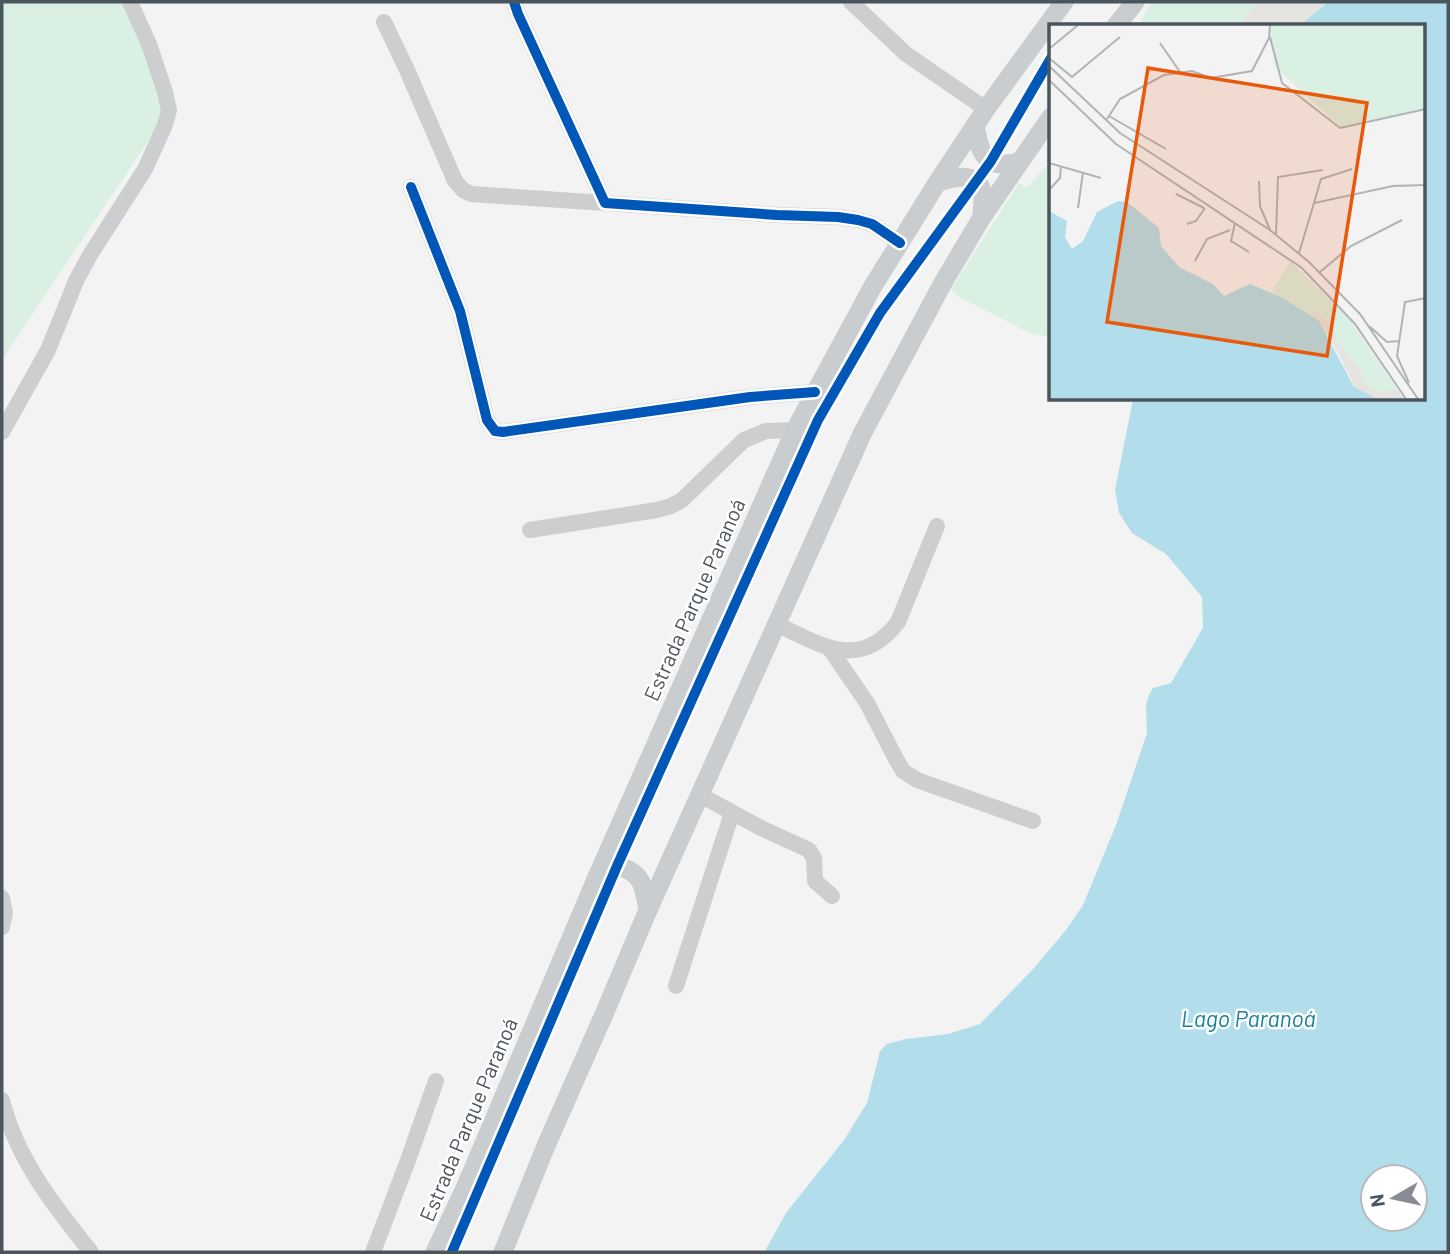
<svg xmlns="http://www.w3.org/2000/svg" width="1450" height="1254" font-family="Barlow,sans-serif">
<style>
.green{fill:#daf0e2}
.sand{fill:#e6e4e0}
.water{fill:#b1deea;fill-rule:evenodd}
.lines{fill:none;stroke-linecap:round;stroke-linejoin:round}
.minor{stroke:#cdced0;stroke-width:16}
.major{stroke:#c9cdcf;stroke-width:19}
.cycleway-casing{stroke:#fff;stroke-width:15}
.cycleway{stroke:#0057b8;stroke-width:10}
.labels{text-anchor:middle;stroke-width:5;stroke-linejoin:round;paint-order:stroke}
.street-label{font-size:21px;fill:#4b555e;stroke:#fff}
.water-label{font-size:23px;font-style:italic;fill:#18809c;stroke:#fff}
.inset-road{fill:none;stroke:#b0b4b7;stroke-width:2}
.view{fill:#e8590c;fill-opacity:0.15;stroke:#e8590c;stroke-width:3.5}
.inset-edge{fill:none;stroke:#4b555e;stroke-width:3.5}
</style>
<rect width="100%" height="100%" fill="#f3f3f3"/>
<!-- green -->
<g class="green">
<polygon points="2,2 124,2 169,110 2,360"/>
<polygon points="1152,2 1328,2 1299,26 1138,26"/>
<polygon points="1051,161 1051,338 1028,332 959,297 951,289 1019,183 1027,187"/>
</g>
<!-- sand -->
<polygon class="sand" points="1259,2 1328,2 1299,26 1237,26"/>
<!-- water -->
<path class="water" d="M1328,2H1448V1252H767L766,1249L786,1213L844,1140L867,1103L880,1051L887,1044L906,1039L948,1034L980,1024L1034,968L1066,930L1083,905L1116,825L1147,733L1146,705L1149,695L1153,688L1171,683L1203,628L1202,597L1166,554L1132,533L1119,513L1115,490L1133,399H1424V26H1299ZM1373,1177H1415V1219H1373Z"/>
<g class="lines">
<!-- minor -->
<g class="minor">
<polyline points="514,2 518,14 605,203 777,215 838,217 858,220 872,224 900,243"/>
<polyline points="851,2 906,54 986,109"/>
<polyline points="384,22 407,70 455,181 463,190 471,194 605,203"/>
<polyline points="411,187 460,311 487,420 495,431 503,432 750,397 815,392"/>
<polyline points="2,432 48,350 76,281 90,255 145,169 165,125 169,110 165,92 149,44 130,2"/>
<polyline points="530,530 657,510 671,506 682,500 744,440 766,431 795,430"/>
<path d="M776,624C821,645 860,672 898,622L937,526"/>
<polyline points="830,649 867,703 896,759 903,771 917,780 1033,821"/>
<polyline points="700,795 761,828 809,850 814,858 815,881 832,896"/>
<polyline points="2,898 5,913 2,927"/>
<polyline points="676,986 732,813"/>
<path d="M2,1100C16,1158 54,1206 91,1252"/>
<polyline points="373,1252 407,1163 436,1081"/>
</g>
<!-- major -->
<g class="major">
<polyline points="1116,26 1135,2"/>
<path d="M975,125C978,142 981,163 1002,164C1007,165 1014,163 1019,162"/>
<path d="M937,183C950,178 978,170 982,192C984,200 982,209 982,216"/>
<path d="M597,877L617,866C643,872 644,887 648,910"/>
<polyline points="435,1252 466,1186 597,877 795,430 873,286 937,183 986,109 1064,2"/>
<polyline points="503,1252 545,1148 605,1012 648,910 863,432 944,281 982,217 1051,117"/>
</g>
<!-- cycleway casing -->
<g class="cycleway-casing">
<g id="cycleway">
<polyline points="514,2 518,14 605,203 777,215 838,217 858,220 872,224 900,243"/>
<polyline points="411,187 460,311 487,420 495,431 503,432 750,397 815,392"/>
<polyline points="452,1252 617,866 818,420 880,313 991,161 1051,58"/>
</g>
</g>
<!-- cycleway -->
<use href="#cycleway" class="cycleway"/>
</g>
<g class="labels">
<!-- street labels -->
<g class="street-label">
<text transform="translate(695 600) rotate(-66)" y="7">Estrada Parque Paranoá</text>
<text transform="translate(469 1120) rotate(-67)" y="7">Estrada Parque Paranoá</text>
</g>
<!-- water labels -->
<g class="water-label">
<text x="1248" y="1027">Lago Paranoá</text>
</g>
</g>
<!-- overview -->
<g transform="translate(1049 24)">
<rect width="376" height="376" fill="#f3f3f3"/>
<path d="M220,1H376V85L294,105L226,43ZM241,237L300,295L355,375H328L297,343L270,297L223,268Z" fill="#daf0e2"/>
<path d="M267,287L283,300L289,319L311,345L317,360L327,367L348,366L355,375H328L308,367L278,307L258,288Z" fill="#e6e4e0"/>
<path d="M69,177L78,178L110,204L112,222L130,243L164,260L175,272L201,260L232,273L270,297L305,363L328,375H0V187L18,197L16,213L23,225L34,217L48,188Z" fill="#b1deea"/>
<path class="inset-road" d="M221,13L233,59L291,104L377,85M111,19L131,48M0,25L29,1M0,34L23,53L71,13M0,42L71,109L221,206L260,238L311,290L369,375M0,56L67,120L253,244L306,300L357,375M60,92L117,125M58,95L71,75L115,51L143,47L162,54L203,47L220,14L221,1M0,139L52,154M210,157L211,182L221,206M0,166L11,154L12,142M127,170L155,184M265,179L272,155L303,145M29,184L34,148M186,199L182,217L200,228M138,200L147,197L156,184M227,211L229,153L274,146M250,229L265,179L344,162L377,161M146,237L158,215L181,206M271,248L302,222L353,196M320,302L338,318L350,317M360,359L348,332L356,278L377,274"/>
<path class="view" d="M99,44L318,79L278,332L58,298Z"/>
<rect width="376" height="376" class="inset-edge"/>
</g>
<!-- border -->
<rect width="1450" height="1254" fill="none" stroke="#4b555e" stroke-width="7"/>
<!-- north arrow -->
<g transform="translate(1394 1198) rotate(261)"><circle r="33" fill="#ffffff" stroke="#b7bbbf" stroke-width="2"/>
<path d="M0-5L12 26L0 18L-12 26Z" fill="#868c92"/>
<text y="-10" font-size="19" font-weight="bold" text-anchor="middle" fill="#4b555e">N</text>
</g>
</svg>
